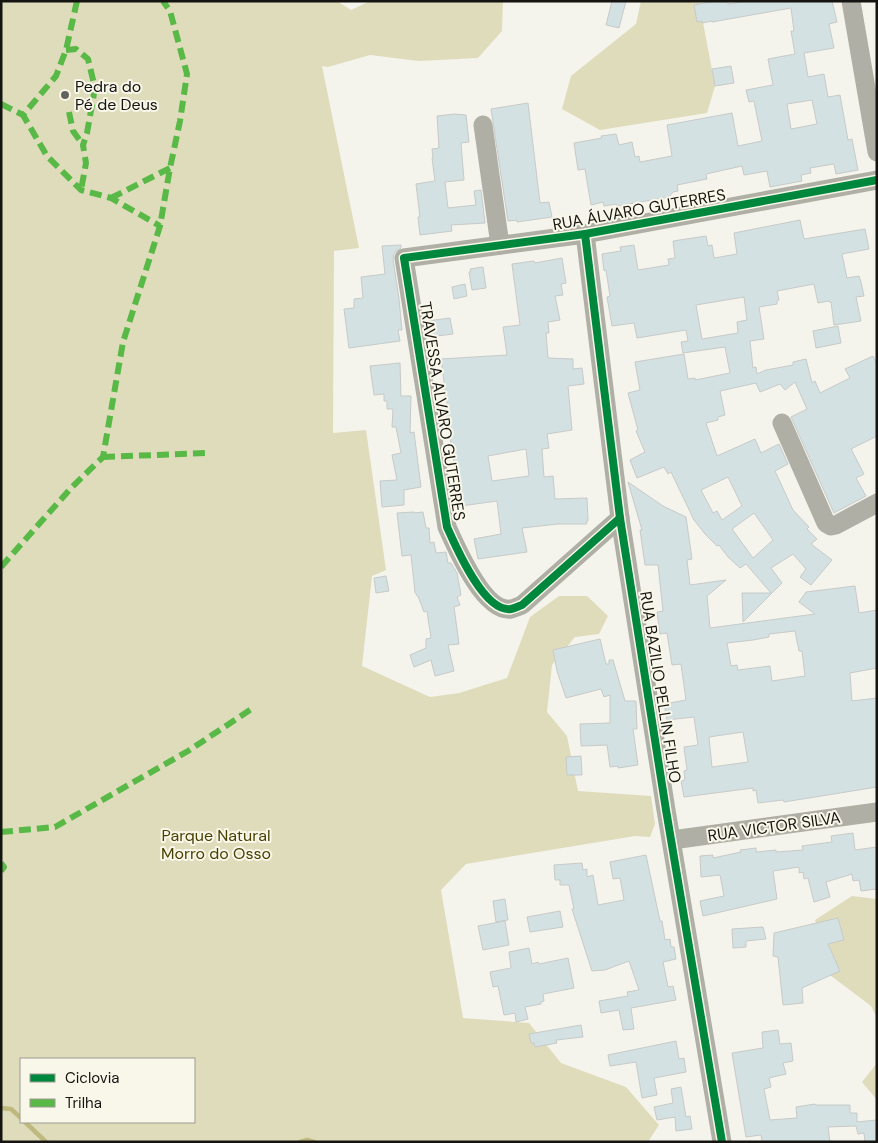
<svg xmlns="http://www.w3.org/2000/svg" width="878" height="1143" font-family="'DM Sans',sans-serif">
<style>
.green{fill:#dfdcbc;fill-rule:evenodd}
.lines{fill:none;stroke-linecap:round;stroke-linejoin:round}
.stream{stroke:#bfb87f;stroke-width:4.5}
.building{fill:#d3e1e3;stroke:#c7cac8;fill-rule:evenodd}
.minor{stroke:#b0afa5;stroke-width:19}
.quiet{stroke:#58b947;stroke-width:6;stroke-dasharray:12 6;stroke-linecap:butt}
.cycleway-casing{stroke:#f8f7e9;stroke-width:11}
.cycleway{stroke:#00873e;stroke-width:8}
.poi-dot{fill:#63625d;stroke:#f8f7e9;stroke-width:2}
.labels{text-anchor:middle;stroke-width:4;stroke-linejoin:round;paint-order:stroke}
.poi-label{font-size:16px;fill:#151410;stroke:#f8f7e9;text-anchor:start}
.street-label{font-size:16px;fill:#151410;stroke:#f8f7e9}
.park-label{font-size:16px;fill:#484100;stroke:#f8f7e9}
</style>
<rect width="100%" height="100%" fill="#f4f4ec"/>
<!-- green -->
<g class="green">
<path d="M1,1H337L351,10L370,1H503L502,31L478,58L419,61L370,55L328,67L322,66L359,248L334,251L333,433L366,430L386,570L372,576L362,666L430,697L459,693L507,678L530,617L559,596H587L608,616L599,634L575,637L552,665L547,712L567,736L578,791L651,796L655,824L650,837L635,836L466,864L441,890L463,1018L529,1023L561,1063L626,1087L659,1125L648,1142H1ZM21,1059H194V1122H21Z"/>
<polygon points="641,1 699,1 715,86 707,113 600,130 562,109 571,76 636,24"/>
<polygon points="852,896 877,899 877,1018 871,1006 830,975 815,920"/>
<polygon points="877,1063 877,1100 862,1082"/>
</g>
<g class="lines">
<!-- stream -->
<g class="stream">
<polyline points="1,1108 11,1109 21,1118"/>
<polyline points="25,1122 46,1142"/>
<polyline points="300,1142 307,1140 314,1142"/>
</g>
</g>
<!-- building -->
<g class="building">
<polygon points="612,1 626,1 619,28 606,25"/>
<path d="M715,1H728V4L747,1H832L837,22L829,24L834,48L804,53L808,77L824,74L828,97L840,95L848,140L852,139L858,170L836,174L834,164L810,168L811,173L801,175L802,181L770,187L767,171L744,175L742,166L706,174L707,179L677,185L678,191L673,192L669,197L617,206L616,204L604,206L603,202L591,205L585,169L578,170L574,143L602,138L601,136L616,134L619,145L632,142L635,157L639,156L640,162L672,156L667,125L732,113L738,146L762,141L754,101L749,102L746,90L773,85L768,59L795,54L791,31H794L791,8L712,22V21L702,23V21L697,22L694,5ZM812,100L817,124L791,129L787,104Z"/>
<polygon points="731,66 734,83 715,86 712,69"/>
<polygon points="528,103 540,203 549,202 552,217 517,222 517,220 508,221 491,109"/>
<polygon points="455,114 466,115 469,142 461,143 464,180 445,182 448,208 476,205 474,191 481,190 485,223 451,225 452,231 420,235 418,217 420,217 416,184 435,181 432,158 433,158 432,149 439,148 437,116"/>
<path d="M800,220L804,239L865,229L869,249L842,254L847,278L859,276L861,282L864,296L856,297L861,321L834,325L831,302H829V301L818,303L814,284L777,291L779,300L777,301V304L759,307L764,339L750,341L753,368L756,367L757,374L766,370L793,365V362L806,359L812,383L815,381L820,393L850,378L845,369L873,356L877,364V436L851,449L864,474L856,478L866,496L834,513L791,417L807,409L795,382L785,390L780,384L760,392L756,383L720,391L725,415L718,417V420L706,423L717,456L755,439L761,453L779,444L788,464L775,471L793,510L809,527L807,529L817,539L811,544L832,560L811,585L800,577L806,569L793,554L771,568L782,583L743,622L742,593H771L746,564L740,568L728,557L719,545L717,546L705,534L694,520L671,472L668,474L664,467L637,478L630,460L645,452L636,431L638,430L628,393L640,390L635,362L684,354L688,379L695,378V380L730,373L725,347L683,353L681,342L688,341L686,330L637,338L634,323L612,326L607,297L610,296L606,270L604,271L602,254L621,251L620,247L634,245L638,270L669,265L668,259L675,258L673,241L706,236L708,246L712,245L714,258L737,254L734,233ZM744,297L747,320L737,322L738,333L702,339L696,305ZM728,477L742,506L722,520L717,511L713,513L701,490ZM754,513L773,540L753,558L732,529Z"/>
<polygon points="401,245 401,248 394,253 393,259 399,299 402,330 398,330 400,341 349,348 344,309 354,308 354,299 363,298 361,277 385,274 382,246"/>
<path d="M562,258L566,283L561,284L563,295L555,296L560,320L548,322L549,333H546L548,358L573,359V369L582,368L584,384L568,386L572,430L547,434L549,448L542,449L544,477L553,476L555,499L587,498L588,521L586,522L587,524H558L522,528L527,552L478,559L474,539L501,534L497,501L461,506L449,431V429H444L442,411H448L441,359L507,355L503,327L520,325L512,264L534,261L535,263ZM526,449L529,476L492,481L488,456Z"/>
<polygon points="483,267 486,288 472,290 469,272 471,271 470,269"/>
<polygon points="465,284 467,296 454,299 452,287"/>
<polygon points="450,318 453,334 429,337 427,321"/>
<polygon points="838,326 841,343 816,348 813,331"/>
<polygon points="400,363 401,396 411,396 410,433 414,432 421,487 404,490 404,505 382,507 380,481 397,480 392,455 401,453 396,427 392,427 393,409 387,409 387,401 384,401 384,394 374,395 370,366"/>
<path d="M628,482L663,506L686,517L692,559L687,560L690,585L726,580L707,596L710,628L815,614L799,602L806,592L855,586L859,613L877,610V668L850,673L852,701L877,698V787L784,802L783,800L758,803L756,790L753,791V788L684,797L681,781L685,780L684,771L687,770L684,747L698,745L694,717L667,720L664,704L686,700L681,664L672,665L667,633L660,634L657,612L663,611L658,565H645L640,530H642ZM795,631L799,651H802L805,676L772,681L770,666L738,670L737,665L731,666L727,643L753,640L769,637V634ZM743,732L748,762L712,767L709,737Z"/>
<polygon points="414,512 414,513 423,512 426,528 429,528 430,543 434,542 436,553 446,552 448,563 451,563 457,573 461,595 457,597 460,605 454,607 459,644 448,645 454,671 435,676 431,660 414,667 410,655 426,648 426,639 431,638 427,611 424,612 418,596 417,596 415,592 411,555 402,556 397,513"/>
<polygon points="386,576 389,591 376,593 374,578"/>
<polygon points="600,639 606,664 609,664 609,660 613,660 625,701 636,701 637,729 633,729 638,765 618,768 618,766 610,767 607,745 581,746 580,724 610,723 610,695 604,697 601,689 566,698 557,671 553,650"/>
<polygon points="581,756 582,775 567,775 566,757"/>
<polygon points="853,833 855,850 877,847 877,889 861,891 859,880 853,881 852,874 826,882 830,897 814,902 808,878 804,879 803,872 799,873 799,867 773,871 777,899 703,916 700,901 724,896 720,875 701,877 700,856 713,855 713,858 741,852 740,850 756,848 756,852 776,850 776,852 803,850 802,846 832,842 831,836"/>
<polygon points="646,855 660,921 662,921 665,940 670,939 671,947 674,947 676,959 663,962 668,987 673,986 676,1000 631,1008 634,1029 623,1030 619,1010 601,1013 599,1001 628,996 627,992 639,990 629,961 605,970 592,971 572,909 574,909 569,885 560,885 560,880 555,880 554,865 582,863 583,870 587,869 587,877 593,875 598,905 624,900 620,878 613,879 610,862"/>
<polygon points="505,899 508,920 496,922 493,901"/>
<polygon points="560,911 563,927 530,932 527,917"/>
<polygon points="838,918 844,940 828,944 840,971 802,988 803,1003 783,1005 778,957 773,956 774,933"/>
<polygon points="505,921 509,945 483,950 478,926"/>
<polygon points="763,927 766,939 746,941 746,947 733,948 732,929"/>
<polygon points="529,948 532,964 538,962 539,964 568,958 574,988 543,994 544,1001 541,1002 541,1004 525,1007 528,1019 516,1022 515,1013 504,1015 498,986 493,987 490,972 511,968 509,952"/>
<polygon points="581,1025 583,1037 556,1040 557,1043 535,1047 534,1043 531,1043 529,1034"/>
<polygon points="778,1030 780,1044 791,1043 793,1061 783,1063 786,1074 769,1078 771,1087 764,1089 770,1120 797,1118 796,1107 815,1104 816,1105 850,1105 850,1113 857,1113 857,1122 877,1120 877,1142 865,1142 864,1133 858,1134 856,1126 828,1127 830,1142 762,1142 761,1135 746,1137 732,1053 763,1048 762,1032"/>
<polygon points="676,1041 679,1059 684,1058 686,1072 654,1078 657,1095 642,1098 636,1062 610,1066 608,1055"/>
<polygon points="681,1087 686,1117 690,1116 692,1129 676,1131 675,1117 657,1120 654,1107 673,1103 671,1089"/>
</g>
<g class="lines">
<!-- minor -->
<g class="minor">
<polyline points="851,1 877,152"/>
<polyline points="483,125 500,245"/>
<polyline points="585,234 620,518 666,810 722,1142"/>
<polyline points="782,423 826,523 831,526 836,525 877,503"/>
<path d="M620,518L522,605C519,606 515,608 511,609C484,613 456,547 447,527L404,258L585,234L877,180"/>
<polyline points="672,840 877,812"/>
</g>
<!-- quiet -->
<g class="quiet">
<polyline points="77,1 66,50 56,76 23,115 47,156 81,190 111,198 160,226"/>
<polyline points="66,50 76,49 88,59 95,88 87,133 83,145 86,163 81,190"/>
<polyline points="1,104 23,115"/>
<polyline points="69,112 73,131 83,145"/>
<polyline points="111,198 170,168"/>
<polyline points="103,457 207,453"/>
<polyline points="1,567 71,488 103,457 123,342 160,226 170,168 180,121 187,74 170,11 163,1"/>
<polyline points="1,832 55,827 188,751 253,708"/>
<polyline points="1,863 4,867 1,871"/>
</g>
<!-- cycleway casing -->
<g class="cycleway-casing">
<g id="cycleway">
<polyline points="585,234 620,518 666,810 722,1142"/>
<path d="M620,518L522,605C519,606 515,608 511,609C484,613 456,547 447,527L404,258L585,234L877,180"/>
</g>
</g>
<!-- cycleway -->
<use href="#cycleway" class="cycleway"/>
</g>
<!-- markers -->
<circle class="poi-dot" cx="65" cy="95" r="5"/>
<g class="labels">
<!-- poi labels -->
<g class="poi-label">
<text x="75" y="92">Pedra do<tspan x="75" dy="18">Pé de Deus</tspan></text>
</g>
<!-- street labels -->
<g class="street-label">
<text transform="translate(639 209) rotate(-10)" y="6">RUA ÁLVARO GUTERRES</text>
<text transform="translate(443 411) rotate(81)" y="6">TRAVESSA ALVARO GUTERRES</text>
<text transform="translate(661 687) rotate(81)" y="6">RUA BAZILIO PELLIN FILHO</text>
<text transform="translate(774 826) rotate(-8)" y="6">RUA VICTOR SILVA</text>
</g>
<!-- park labels -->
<g class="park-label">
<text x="216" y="841">Parque Natural<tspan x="216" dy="18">Morro do Osso</tspan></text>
</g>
</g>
<!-- border -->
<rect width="878" height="1143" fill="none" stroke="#151410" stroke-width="5"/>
<!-- legend -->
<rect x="20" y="1058" width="175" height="65" fill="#f8f7e9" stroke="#9d9c92"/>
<rect x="30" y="1074" width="25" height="8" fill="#00873e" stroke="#9d9c92"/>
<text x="65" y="1083" font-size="15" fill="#151410">Ciclovia</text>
<rect x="30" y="1099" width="25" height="8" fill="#58b947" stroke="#9d9c92"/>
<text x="65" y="1108" font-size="15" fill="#151410">Trilha</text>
</svg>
